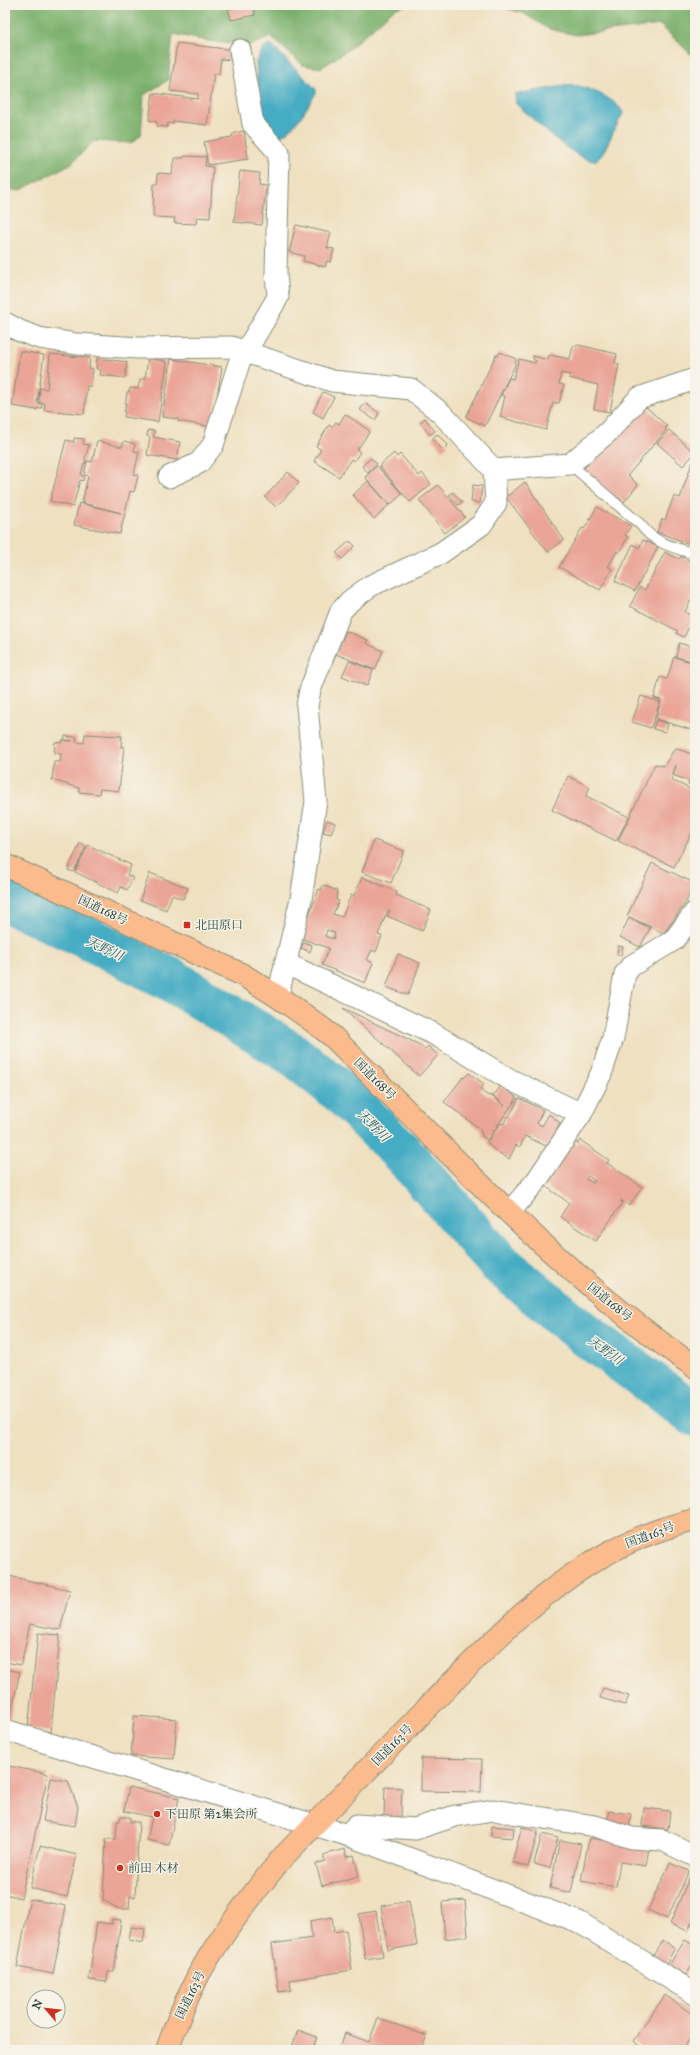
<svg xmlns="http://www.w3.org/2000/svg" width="700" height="2055" font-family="'IM FELL Great Primer','Noto Serif JP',serif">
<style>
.forest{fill:#7ab06c;stroke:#4c7650}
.water{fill:#44acc3;stroke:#32747c}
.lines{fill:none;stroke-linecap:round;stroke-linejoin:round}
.river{stroke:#44acc3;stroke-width:44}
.building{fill:#eaa597;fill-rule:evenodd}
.service-casing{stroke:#878e7a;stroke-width:12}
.minor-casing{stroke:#878e7a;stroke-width:23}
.trunk-casing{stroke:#878e7a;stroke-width:24}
.service{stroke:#fff;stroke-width:10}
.minor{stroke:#fff;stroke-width:21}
.trunk{stroke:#fbbb8d;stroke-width:22}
.poi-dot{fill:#c8321e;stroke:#f7f3e8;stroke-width:1.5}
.labels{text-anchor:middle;stroke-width:3;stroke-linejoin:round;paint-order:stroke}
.street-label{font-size:12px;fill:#1f3d34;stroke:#f7f3e8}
.poi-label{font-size:12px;fill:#1f3d34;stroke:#f7f3e8;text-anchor:start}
.water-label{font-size:13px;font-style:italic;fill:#2a5e5f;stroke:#f7f3e8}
</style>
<rect width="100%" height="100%" fill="#f7f3e8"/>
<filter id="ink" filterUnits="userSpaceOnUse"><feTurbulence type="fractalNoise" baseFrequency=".025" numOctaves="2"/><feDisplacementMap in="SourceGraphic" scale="8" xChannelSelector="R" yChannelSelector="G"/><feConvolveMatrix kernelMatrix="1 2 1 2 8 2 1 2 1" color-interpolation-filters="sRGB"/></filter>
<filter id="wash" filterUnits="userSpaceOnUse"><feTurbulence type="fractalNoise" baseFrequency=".012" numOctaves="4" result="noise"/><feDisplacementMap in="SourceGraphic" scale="16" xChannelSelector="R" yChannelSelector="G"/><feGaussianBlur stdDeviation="0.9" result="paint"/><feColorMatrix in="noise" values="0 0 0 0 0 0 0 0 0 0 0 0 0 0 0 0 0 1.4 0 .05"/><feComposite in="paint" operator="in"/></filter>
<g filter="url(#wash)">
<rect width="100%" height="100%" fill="#efe0c0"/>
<!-- forest -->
<g class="forest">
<polygon points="5,5 407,5 394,9 349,49 321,68 303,65 271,37 249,46 209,41 173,34 168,80 144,95 141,135 131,143 94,141 72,163 21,190 5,191"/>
<polygon points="494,5 695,5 695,58 660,25 576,35 549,29 523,13"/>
</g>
<!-- water -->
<g class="water">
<path d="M270,44L316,89V93C304,112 295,131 274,140L259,116L256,62L263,48Z"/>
<path d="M570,85C584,85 618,99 623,113L602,155L595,161C573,160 534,119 516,104L515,94Z"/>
</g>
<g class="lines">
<!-- river -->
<polyline class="river" points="5,900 80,934 170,979 292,1054 343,1094 404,1155 499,1263 586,1335 695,1415"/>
</g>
<g id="blocks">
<!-- building -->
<g class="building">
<polygon points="247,5 253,5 255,15 231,20 228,9"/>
<polygon points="177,43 234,50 232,60 221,59 219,74 214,74 207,125 173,121 173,124 168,123 167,127 157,126 157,122 149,120 153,93 198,99 198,94 170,91"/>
<polygon points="244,131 248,159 208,165 204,142 232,137 232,135 235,133"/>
<polygon points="184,156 206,157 205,166 213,167 210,218 197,217 196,224 174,223 175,218 153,217 154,184 157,184 158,173 172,174 173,162 175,162 175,158 184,158"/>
<polygon points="240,171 260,173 259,184 266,185 262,225 234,222"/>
<polygon points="296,225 331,233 327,248 334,249 331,262 327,261 325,267 303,261 304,256 289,252"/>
<polygon points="579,345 617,354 615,363 619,364 610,412 594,409 598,385 569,378 570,375 561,373 559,384 564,385 559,403 553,403 546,430 500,417 505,396 501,395 509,378 513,379 519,359 535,363 536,361 533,359 533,356 548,360 549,355 570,359 573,346"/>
<polygon points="20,351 44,355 37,403 42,404 41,409 37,408 37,410 12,406"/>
<polygon points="500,352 516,359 515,365 485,426 466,417 496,355 498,356"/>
<polygon points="50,354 90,358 89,368 93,369 91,386 87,386 84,414 44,410 45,403 39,403 40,388 47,389"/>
<polygon points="97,358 127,362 125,378 100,375 101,370 96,369"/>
<polygon points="148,358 165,361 165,363 167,363 158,422 124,417 127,392 129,392 130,388 138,389 140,379 145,379"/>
<polygon points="171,359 222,367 212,427 178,421 178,419 162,417"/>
<polygon points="323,392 334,397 323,418 313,412"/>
<polygon points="365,403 379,413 375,420 360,410"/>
<polygon points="646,407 667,426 665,428 667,429 628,475 638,485 624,502 582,470 643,408"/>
<polygon points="345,414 370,431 357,450 360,452 354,461 351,459 339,477 314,461 321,450 316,446 329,425 332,427 336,422 339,424"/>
<polygon points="425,418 435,431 430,435 420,422"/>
<polygon points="148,430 155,431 153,437 180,442 177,460 147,455 150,437 147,436"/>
<polygon points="669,430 695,453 683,466 657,443"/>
<polygon points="437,434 448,445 443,450 432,439"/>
<polygon points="74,438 84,439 83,444 89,445 85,459 86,463 84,463 81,475 84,477 83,481 80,480 73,507 50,501 66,440 74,442"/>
<polygon points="97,441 122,447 124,441 135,444 134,451 139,452 134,474 138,476 134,492 130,491 120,534 74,525 79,503 121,513 82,503 88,476 84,475 87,461 92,462"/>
<polygon points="394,453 397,457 400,454 419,476 422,473 431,484 410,502 379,466"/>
<polygon points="371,458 377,464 368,473 362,466"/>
<polygon points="692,463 695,465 695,546 657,532 662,519 665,520 674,496 680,498"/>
<polygon points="377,466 402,494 390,505 365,477"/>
<polygon points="288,472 299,483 276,507 265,497"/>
<polygon points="368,481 389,505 374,519 353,495"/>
<polygon points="525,482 564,540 548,552 506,497"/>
<polygon points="438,485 465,517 445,533 419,500"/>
<polygon points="473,485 482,486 480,503 471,502"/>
<polygon points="453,492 462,502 458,505 449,495"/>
<polygon points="597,507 631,526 625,535 628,537 619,553 617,551 608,567 612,569 600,590 559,567 582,528 584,529"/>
<polygon points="643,540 658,547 635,591 615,581 633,544 639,548"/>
<polygon points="350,541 355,546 342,559 336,553"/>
<polygon points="665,552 679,559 681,556 695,564 695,597 693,596 685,612 694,617 684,637 676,633 678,631 630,606 640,587 645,590"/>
<polygon points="346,631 368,640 366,643 383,651 375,670 336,654"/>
<polygon points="679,643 695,648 695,662 676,657"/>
<polygon points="674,657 695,663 695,731 656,719 661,700 654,698 660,677 667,679"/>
<polygon points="349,661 373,670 367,686 342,676"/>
<polygon points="641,696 660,702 651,728 632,722"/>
<polygon points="656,720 668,724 665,732 653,729"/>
<polygon points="85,734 122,736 121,747 124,747 119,791 100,789 99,794 79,792 79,788 52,780 54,762 60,762 61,754 54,753 55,742 62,743 62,740 72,741 64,740 65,736 77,737 76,742 84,743"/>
<polygon points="675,748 695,755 695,787 688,784 689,781 673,775 676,765 671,780 695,791 695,826 674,867 618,841 655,764 664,766"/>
<polygon points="568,776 590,787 586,796 629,817 616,841 552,810"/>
<polygon points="327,820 335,823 331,834 323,832"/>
<polygon points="374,840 404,851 391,883 362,872"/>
<polygon points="80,843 86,846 74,872 68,870"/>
<polygon points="88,845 131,865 127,875 133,878 127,890 121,887 118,893 75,872"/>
<polygon points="652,863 694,883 686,902 664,933 627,916"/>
<polygon points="150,873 188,888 183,899 172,895 166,910 140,900"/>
<path d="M362,877L397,892L396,895L431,910L422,931L387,916L390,911L388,910L378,935L382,936L376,952L372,950L367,960L373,963L365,983L322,965L329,948L300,938L319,889L321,890L323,885L337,891L336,900L339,901L333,914L342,917L351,895L354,896ZM327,930L335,933L333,939L325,936Z"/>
<polygon points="629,918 650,928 640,947 620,937"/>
<polygon points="304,942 312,945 310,952 301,948"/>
<polygon points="618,946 623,947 621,955 617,955"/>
<polygon points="398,954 420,963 408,995 386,987"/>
<polygon points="343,1008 420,1045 425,1049 428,1046 438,1055 419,1076"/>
<polygon points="469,1073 484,1084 480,1090 488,1096 490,1095 505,1106 493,1096 501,1086 517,1098 487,1140 482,1136 480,1129 444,1102 463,1077 464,1078"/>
<polygon points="519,1098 543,1110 537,1123 542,1126 549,1114 560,1123 555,1132 557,1133 548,1147 525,1136 520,1147 516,1145 509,1159 493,1149 487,1142 501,1123 504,1124 507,1116 509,1117"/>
<path d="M580,1140L609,1160L607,1163L642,1187L629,1206L621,1200L622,1203L596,1241L560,1217L569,1203L544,1185L574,1141L578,1144ZM588,1176L595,1181L593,1183L586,1179Z"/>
<polygon points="5,1575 70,1590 60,1630 30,1624 21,1665 5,1662"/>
<polygon points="38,1633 60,1635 51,1732 28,1729"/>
<polygon points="5,1669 20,1672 9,1722 5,1721"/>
<polygon points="603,1688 629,1696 625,1705 600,1698"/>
<polygon points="134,1716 177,1719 174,1759 131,1756"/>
<polygon points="421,1758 482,1759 481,1792 421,1791"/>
<polygon points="9,1766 48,1774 21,1898 5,1894 5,1783"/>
<polygon points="51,1778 68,1781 78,1807 75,1826 43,1821"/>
<polygon points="129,1787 179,1798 169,1845 147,1840 152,1817 124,1811"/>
<polygon points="385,1787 402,1788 401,1817 384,1816"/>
<polygon points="644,1808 670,1811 668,1829 642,1826"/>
<polygon points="609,1811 631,1814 629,1829 607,1825"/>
<polygon points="120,1817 130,1817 130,1822 139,1822 135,1897 130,1896 129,1909 119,1909 103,1900 106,1839 116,1839 117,1821 120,1821"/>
<polygon points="492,1826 514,1828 513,1838 491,1836"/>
<polygon points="522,1827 538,1832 528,1867 512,1862"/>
<polygon points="542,1834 558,1838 550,1868 534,1864"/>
<polygon points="589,1838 649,1848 646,1866 620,1862 616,1887 581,1881"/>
<polygon points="560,1840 581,1844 571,1893 550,1888"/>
<polygon points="40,1846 77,1855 67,1897 30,1888"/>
<polygon points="345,1849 346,1857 354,1855 359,1876 322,1886 316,1864 325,1861 323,1855"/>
<polygon points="670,1863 689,1871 667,1919 648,1910"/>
<polygon points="689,1878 695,1880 695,1915 688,1931 670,1924"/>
<polygon points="30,1899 66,1906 53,1974 17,1967"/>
<polygon points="465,1900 468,1936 445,1939 442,1902"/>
<polygon points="409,1901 417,1945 388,1950 381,1906"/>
<polygon points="376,1911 383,1956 365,1959 359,1914"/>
<polygon points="332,1917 334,1932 346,1930 352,1970 290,1980 291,1990 279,1992 272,1944 312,1938 310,1921"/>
<polygon points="112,1919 121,1920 114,1972 108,1972 107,1982 89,1980 97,1922 112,1924"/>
<polygon points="131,1927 145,1929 143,1943 129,1940"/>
<polygon points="663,1940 675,1948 666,1964 653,1956"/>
<polygon points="685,1940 695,1946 695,1961 686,1975 669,1965"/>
<polygon points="665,1995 695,2016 695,2032 682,2050 645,2050 633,2041"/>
<polygon points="378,2018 427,2036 421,2050 339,2050 345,2033 369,2042"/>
<polygon points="298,2030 317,2037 312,2050 291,2050"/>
</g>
</g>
</g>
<g filter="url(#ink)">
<use href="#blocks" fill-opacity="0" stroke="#878e7a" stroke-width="1"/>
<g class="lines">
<!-- service casing -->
<g class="service-casing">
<path id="service" d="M570,464L641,525C653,543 676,548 695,554"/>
</g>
<!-- minor casing -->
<g class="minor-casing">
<g id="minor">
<polyline points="5,323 20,331 39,338 77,344 139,348 231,347 332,381 411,389 441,413 494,470 496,503 481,525 441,553 370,586 350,601 341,611 310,690 307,706 316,801 301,899 278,995"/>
<polyline points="494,470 570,464 607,433 639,398 695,379"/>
<polyline points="169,477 199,463 213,445 239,363 278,297 276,273 279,153 253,124 240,50"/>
<polyline points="285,963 434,1034 509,1079 581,1114"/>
<polyline points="509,1213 537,1180 581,1114 601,1074 613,1038 625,974 631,966 674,940 695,912"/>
<polyline points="5,1730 347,1835 579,1922 695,1994"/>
<polyline points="347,1835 357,1825 415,1829 455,1816 493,1810 595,1826 632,1838 662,1840 695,1856"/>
</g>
</g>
<!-- trunk casing -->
<g class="trunk-casing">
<g id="trunk">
<path d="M5,865L241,974C274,993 303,1013 332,1036C448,1151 560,1274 695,1367"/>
<path d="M167,2050C176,2024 186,1999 199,1974C222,1933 252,1895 282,1858C330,1808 379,1758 427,1708C506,1628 580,1545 695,1520"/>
</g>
</g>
<!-- service -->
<use href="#service" class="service"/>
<!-- minor -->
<use href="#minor" class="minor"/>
<!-- trunk -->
<use href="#trunk" class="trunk"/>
</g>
</g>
<!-- markers -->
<g class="poi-dot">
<rect x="183" y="921" width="8" height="8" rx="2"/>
<circle cx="157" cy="1814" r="4"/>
<circle cx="120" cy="1868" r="4"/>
</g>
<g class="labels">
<!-- street labels -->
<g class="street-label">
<text transform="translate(103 910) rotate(25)" y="4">国道168号</text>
<text transform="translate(375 1079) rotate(45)" y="4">国道168号</text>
<text transform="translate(610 1302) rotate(39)" y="4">国道168号</text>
<text transform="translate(650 1535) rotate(-21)" y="4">国道163号</text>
<text transform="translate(392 1745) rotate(-46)" y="4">国道163号</text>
<text transform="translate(190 1995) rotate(-64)" y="4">国道163号</text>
</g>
<!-- poi labels -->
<g class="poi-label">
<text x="195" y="929">北田原口</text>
<text x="165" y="1818">下田原 第2集会所</text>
<text x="128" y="1872">前田 木材</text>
</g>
<!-- water labels -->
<g class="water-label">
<text transform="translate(105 948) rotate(25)" y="5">天野川</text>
<text transform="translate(374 1125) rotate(45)" y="5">天野川</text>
<text transform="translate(606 1350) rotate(36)" y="5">天野川</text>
</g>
</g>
<!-- margin -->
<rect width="700" height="2055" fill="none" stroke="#f7f3e8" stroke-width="20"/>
<!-- north arrow -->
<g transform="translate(46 2009) rotate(298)"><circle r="19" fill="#f7f3e8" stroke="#a1aaa0"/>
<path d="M0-3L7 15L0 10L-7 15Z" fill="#c8321e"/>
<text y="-6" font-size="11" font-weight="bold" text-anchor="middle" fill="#1f3d34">N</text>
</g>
</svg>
